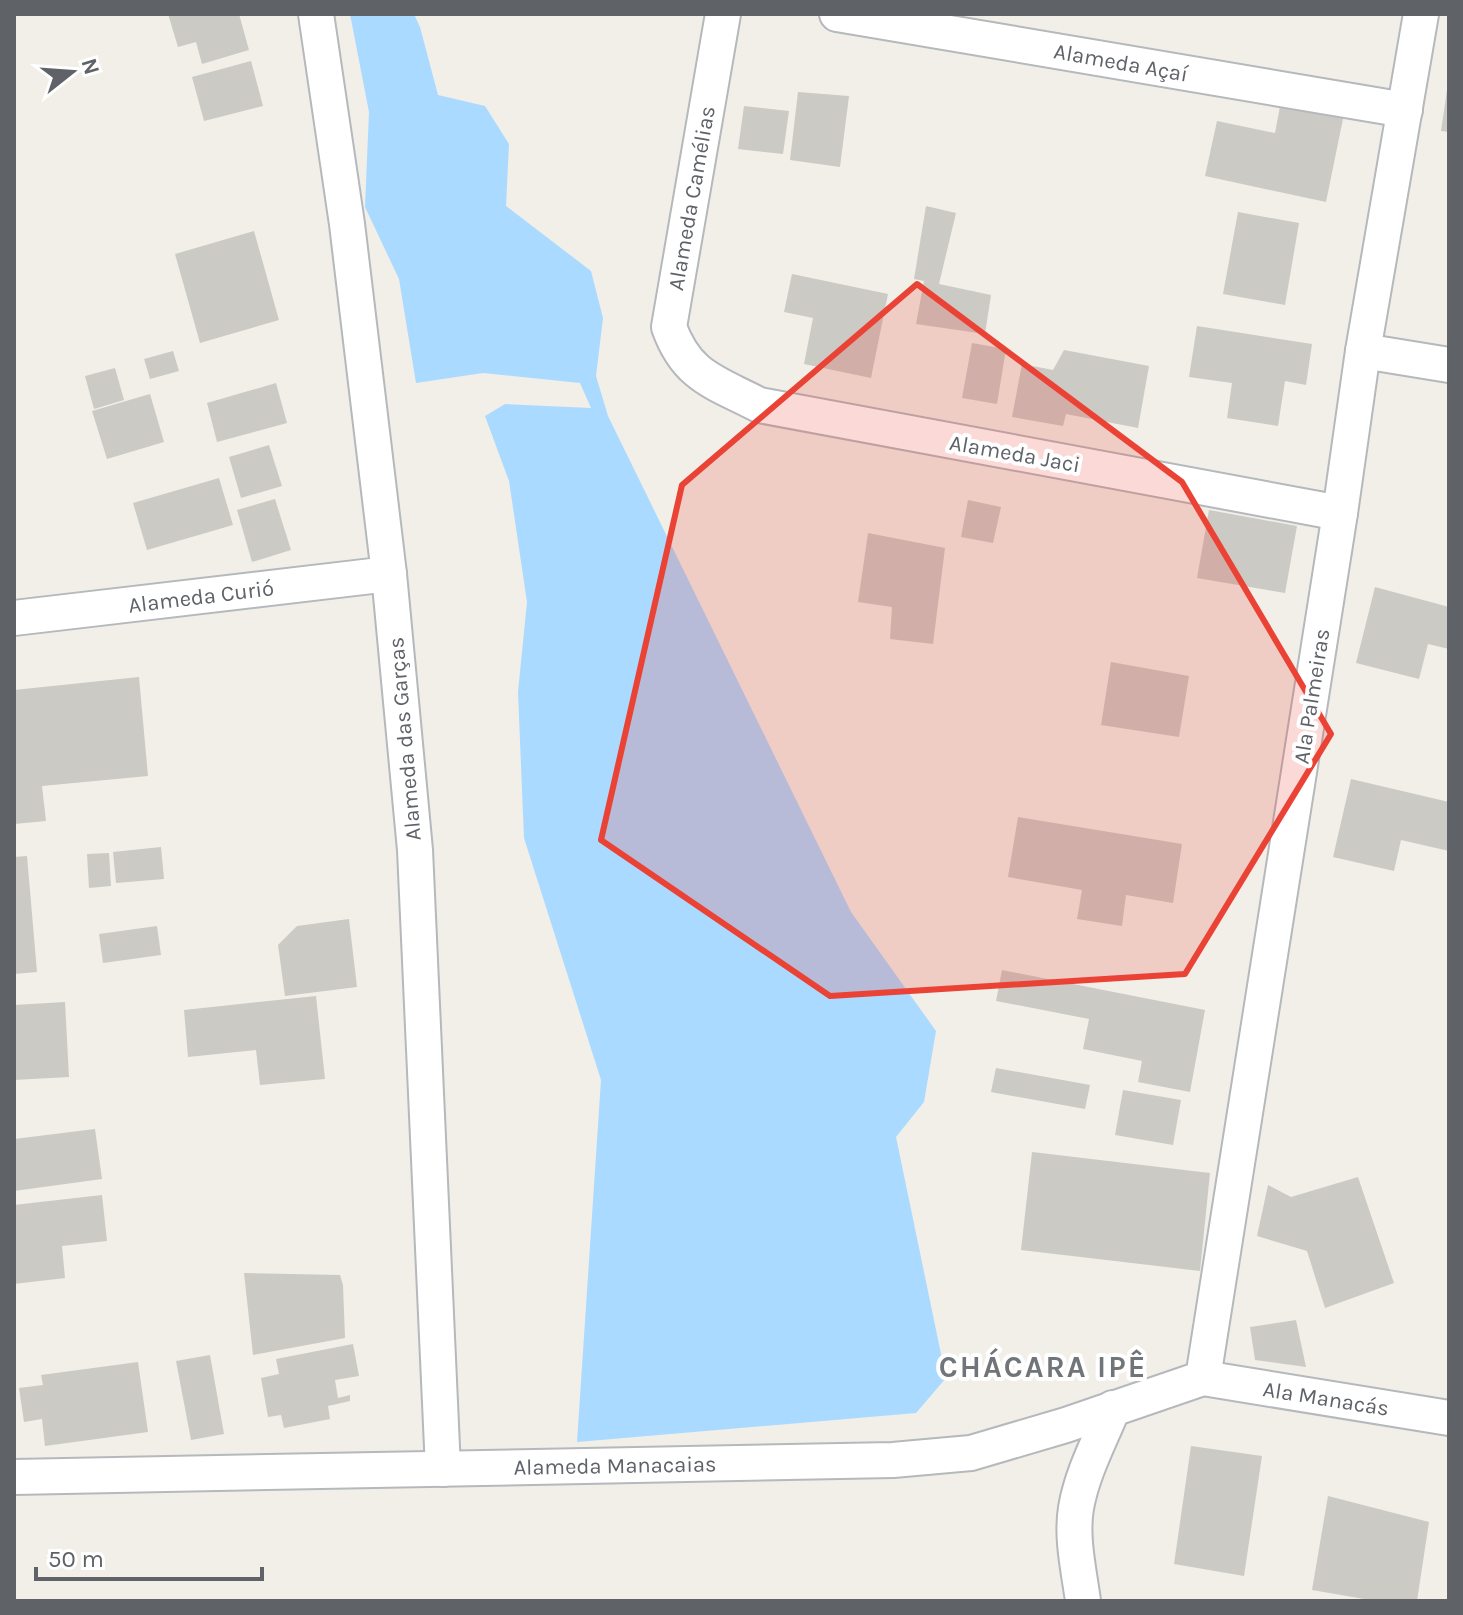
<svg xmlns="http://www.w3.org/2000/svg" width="1463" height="1615" font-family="Karla,sans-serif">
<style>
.water{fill:#aadaff}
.building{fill:#cccac5}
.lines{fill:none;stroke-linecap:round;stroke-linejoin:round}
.minor-casing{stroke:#b5b8bc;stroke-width:38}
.minor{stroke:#fff;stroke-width:34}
.marked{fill:#ea4335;fill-opacity:0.2;stroke:#ea4335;stroke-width:6;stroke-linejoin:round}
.labels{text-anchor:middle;stroke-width:8;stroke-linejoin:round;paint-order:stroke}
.street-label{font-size:22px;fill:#5f6368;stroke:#fff}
.district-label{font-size:30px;font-weight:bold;letter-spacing:2px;fill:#70757a;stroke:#fff}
</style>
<rect width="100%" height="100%" fill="#f1efe8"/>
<!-- water -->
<polygon class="water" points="350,14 414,14 420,27 438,95 485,106 509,144 506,206 591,271 603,318 596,376 608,416 851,912 936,1031 924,1102 896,1137 946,1378 916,1413 577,1442 601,1080 524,838 518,692 527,602 509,481 485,416 505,404 591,408 580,383 483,373 416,383 399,279 365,207 369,112"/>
<!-- building -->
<g class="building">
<polygon points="168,14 239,14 249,50 202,64 196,42 178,47"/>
<polygon points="251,61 263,106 204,121 192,77"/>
<polygon points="1447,90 1449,90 1449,132 1441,131"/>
<polygon points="798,92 849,96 840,167 790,160"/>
<polygon points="1281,101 1344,114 1326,202 1205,176 1217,121 1275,133"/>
<polygon points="744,106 789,111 783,154 738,149"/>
<polygon points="926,206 956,213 939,284 991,295 985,334 916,324 924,281 914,279"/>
<polygon points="1238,212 1299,223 1285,305 1223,294"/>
<polygon points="254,231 279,320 200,343 175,254"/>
<polygon points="792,274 888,294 871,378 804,364 813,318 784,312"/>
<polygon points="1197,326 1312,344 1306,385 1285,381 1278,426 1227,418 1232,383 1189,377"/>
<polygon points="972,343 1006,349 997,404 962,398"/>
<polygon points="1064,350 1149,366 1138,428 1066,414 1063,426 1012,417 1022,364 1053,370"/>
<polygon points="173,351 179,371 150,379 144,359"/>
<polygon points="115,368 124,400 94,409 85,376"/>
<polygon points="276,383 287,423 217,442 207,403"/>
<polygon points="150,394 164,442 107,459 92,411"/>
<polygon points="269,445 282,486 241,498 229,457"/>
<polygon points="219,478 233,525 147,550 133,503"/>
<polygon points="275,499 291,550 252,562 237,510"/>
<polygon points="968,500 1001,507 993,543 961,537"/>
<polygon points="1209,510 1297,526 1285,593 1197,578"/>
<polygon points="868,533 945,548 933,644 890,639 892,607 858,602"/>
<polygon points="1375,587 1449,607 1449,649 1428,644 1419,679 1356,663"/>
<polygon points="1111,662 1189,676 1179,737 1101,725"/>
<polygon points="139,677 148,776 42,786 46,821 14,824 14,690"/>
<polygon points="1351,779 1449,802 1449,851 1401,840 1394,871 1333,857"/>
<polygon points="1018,817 1182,844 1173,903 1126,895 1122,926 1077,919 1082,890 1008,877"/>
<polygon points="161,847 164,879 116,883 113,852"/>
<polygon points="109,853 111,886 89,888 87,854"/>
<polygon points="27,856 37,972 14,974 14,857"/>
<polygon points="349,919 357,987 285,996 278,945 297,926"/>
<polygon points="157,926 161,955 103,963 99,934"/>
<polygon points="1002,970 1205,1010 1190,1092 1138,1082 1142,1061 1083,1049 1089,1019 996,1001"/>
<polygon points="316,996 325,1079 260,1085 256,1050 188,1057 184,1010"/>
<polygon points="65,1002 69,1077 14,1080 14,1005"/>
<polygon points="996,1068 1090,1085 1085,1109 991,1092"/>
<polygon points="1123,1090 1181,1100 1173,1145 1115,1135"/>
<polygon points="95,1129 102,1179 14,1191 14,1139"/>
<polygon points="1032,1152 1210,1173 1200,1271 1021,1250"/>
<polygon points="1358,1177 1394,1283 1325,1308 1307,1251 1257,1236 1268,1185 1291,1197"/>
<polygon points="102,1195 107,1241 62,1246 65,1278 14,1284 14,1205"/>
<polygon points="244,1273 340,1275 343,1285 345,1338 253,1355"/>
<polygon points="1296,1320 1306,1367 1255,1360 1250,1327"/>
<polygon points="353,1344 359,1376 335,1380 338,1398 350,1395 350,1401 328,1406 330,1419 284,1428 281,1415 268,1417 261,1378 279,1374 276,1359"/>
<polygon points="210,1355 224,1434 191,1440 176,1361"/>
<polygon points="138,1362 148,1432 45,1446 42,1419 24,1422 19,1388 43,1385 41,1375"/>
<polygon points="1191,1446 1262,1456 1244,1576 1174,1564"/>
<polygon points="1328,1496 1429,1522 1417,1601 1376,1601 1312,1590"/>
</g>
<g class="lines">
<!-- minor casing -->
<g class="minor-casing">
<g id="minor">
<polyline points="316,14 347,224 389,574 415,850 443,1469"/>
<path d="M723,14L669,327C687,377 715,382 759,405L1340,513"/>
<polyline points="837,14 1405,110"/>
<polyline points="1363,351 1449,365"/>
<polyline points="14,618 389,574"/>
<polyline points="1203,1378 1340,513 1363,351 1421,14"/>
<polyline points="14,1477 893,1460 971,1453 1066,1425 1203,1378 1449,1418"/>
<path d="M1083,1601C1079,1571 1071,1538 1076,1508C1082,1473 1100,1440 1113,1408"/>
</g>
</g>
<!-- minor -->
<use href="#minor" class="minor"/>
</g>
<!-- marked area -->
<path class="marked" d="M917,284L1182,482L1331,734L1185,974L830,996L601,840L682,485Z"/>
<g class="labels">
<!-- street labels -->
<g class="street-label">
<text transform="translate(1121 62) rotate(10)" y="8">Alameda Açaí</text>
<text transform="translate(691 198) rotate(-80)" y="8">Alameda Camélias</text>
<text transform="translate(1015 453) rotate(10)" y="8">Alameda Jaci</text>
<text transform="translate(201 596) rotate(-7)" y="8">Alameda Curió</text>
<text transform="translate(1311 696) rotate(-81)" y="8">Ala Palmeiras</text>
<text transform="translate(404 739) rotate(-95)" y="8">Alameda das Garças</text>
<text transform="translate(1326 1398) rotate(9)" y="8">Ala Manacás</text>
<text transform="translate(615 1465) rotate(-1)" y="8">Alameda Manacaias</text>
</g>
<!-- district labels -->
<g class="district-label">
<text x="1043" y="1377">CHÁCARA IPÊ</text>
</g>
</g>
<!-- border -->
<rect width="1463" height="1615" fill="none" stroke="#5f6368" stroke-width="32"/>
<!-- north arrow -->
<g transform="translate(72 72) rotate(73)" stroke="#ffffff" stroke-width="6" paint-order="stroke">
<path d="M0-6L14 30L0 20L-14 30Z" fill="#5f6368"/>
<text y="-12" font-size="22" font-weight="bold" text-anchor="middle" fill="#5f6368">N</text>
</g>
<!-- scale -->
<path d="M36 1567v12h226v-12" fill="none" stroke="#5f6368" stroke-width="4"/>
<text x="48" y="1567" font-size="24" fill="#5f6368" stroke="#ffffff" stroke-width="6" paint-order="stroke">50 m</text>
</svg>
